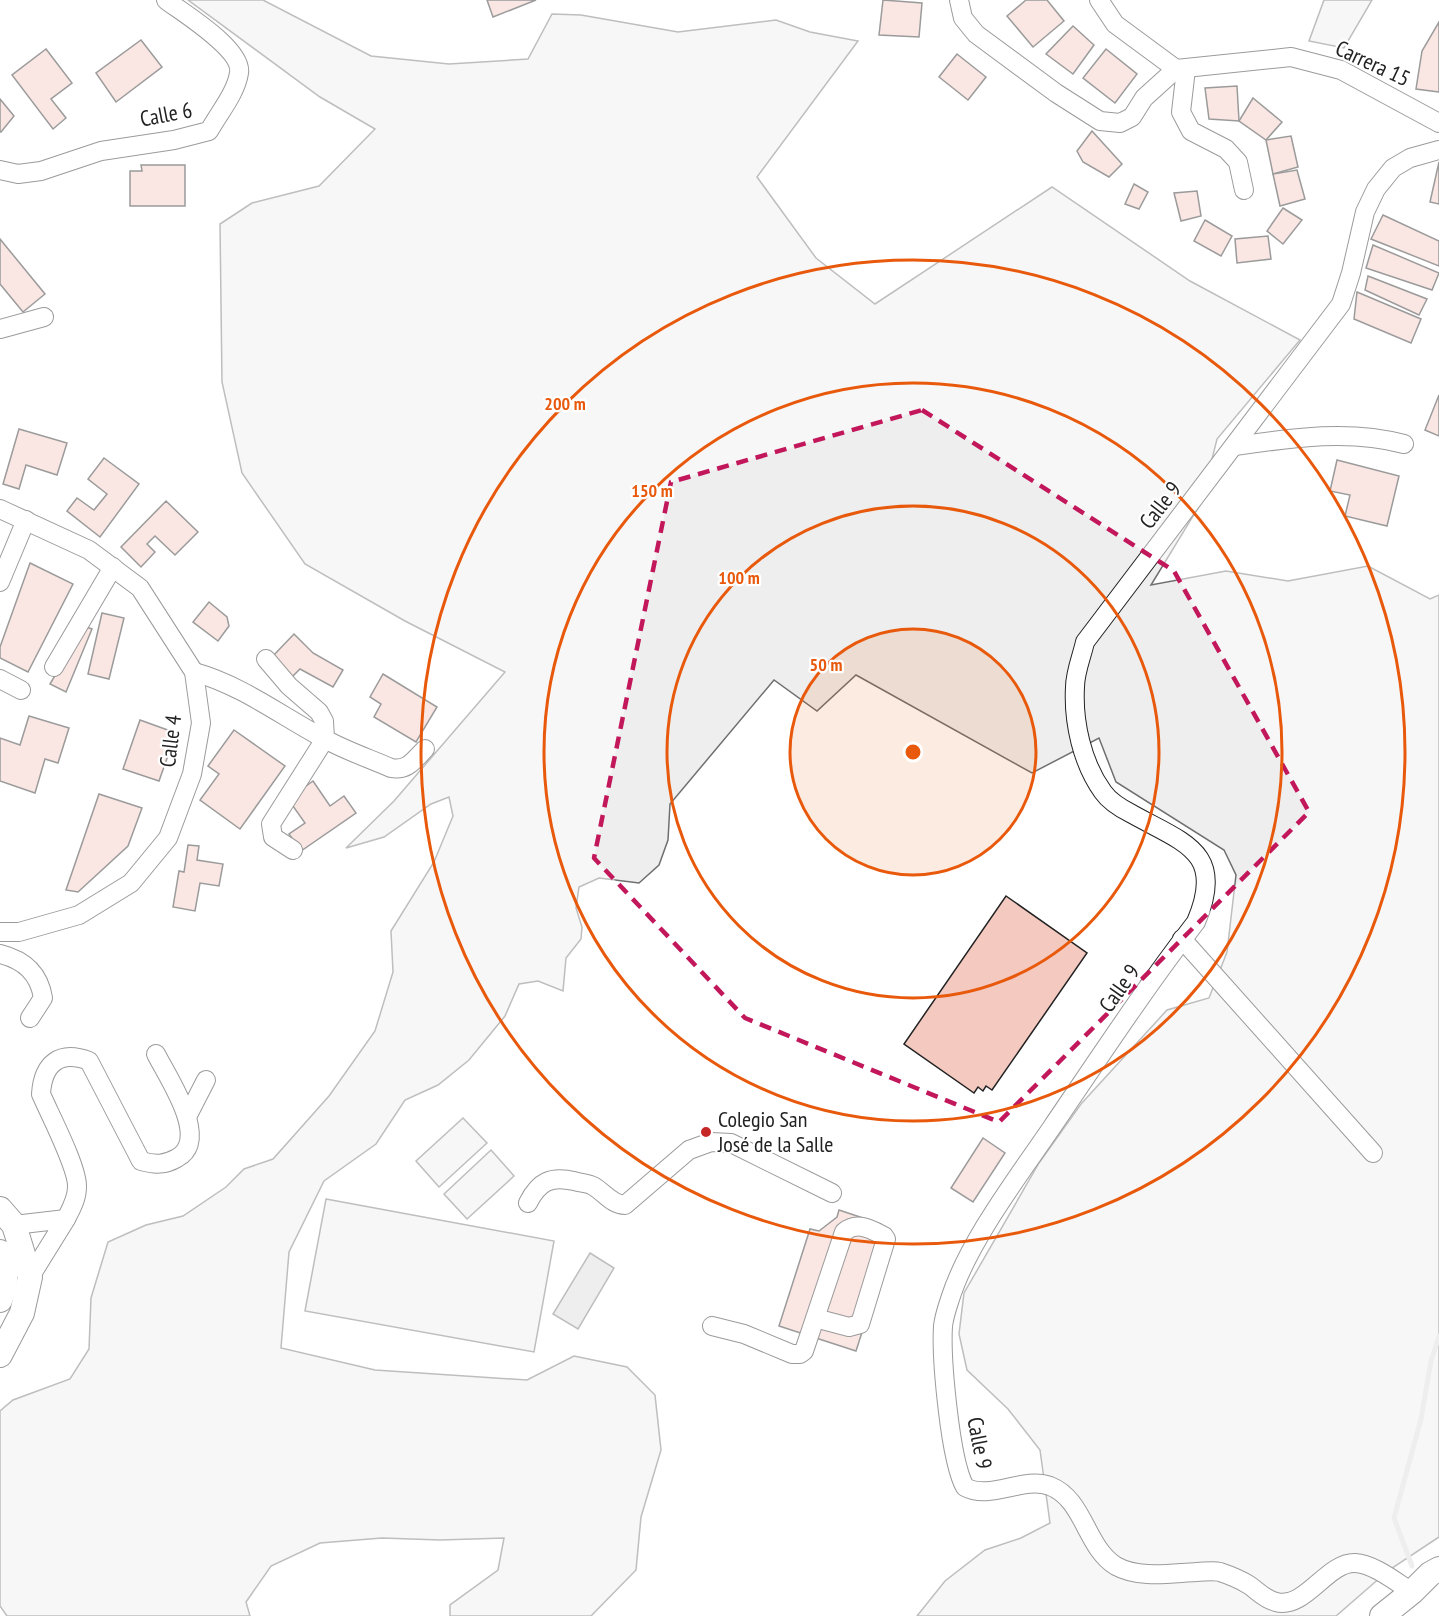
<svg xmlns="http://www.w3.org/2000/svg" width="1439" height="1616" font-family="'PT Sans Narrow',sans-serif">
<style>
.green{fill:#eee;stroke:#6f6f6f;stroke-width:1.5}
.water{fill:#d9d9d9;stroke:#6f6f6f;stroke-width:1.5}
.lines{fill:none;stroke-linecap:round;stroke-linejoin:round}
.stream{stroke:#d9d9d9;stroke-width:5}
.building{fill:#f3c9c0;stroke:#222;stroke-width:1.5}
.minor-casing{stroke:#222;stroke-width:20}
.major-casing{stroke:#222;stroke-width:26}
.minor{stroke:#fff;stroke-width:18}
.major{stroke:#fff;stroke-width:24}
.marked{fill:none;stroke:#c2185b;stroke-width:4.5;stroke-dasharray:12 8;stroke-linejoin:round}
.ring{fill:none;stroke:#e8590c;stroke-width:3}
.poi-dot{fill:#c62828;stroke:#fff;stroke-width:2}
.labels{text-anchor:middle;stroke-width:4.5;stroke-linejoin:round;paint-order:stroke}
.street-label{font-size:22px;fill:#222;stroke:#fff}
.poi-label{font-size:22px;fill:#222;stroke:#fff;text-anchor:start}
.centre{fill:#e8590c;stroke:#fff;stroke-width:3}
.ring-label{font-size:18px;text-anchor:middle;font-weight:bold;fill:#e8590c;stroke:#fff;stroke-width:4.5;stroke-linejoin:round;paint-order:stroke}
</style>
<rect width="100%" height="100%" fill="#fff"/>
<!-- green -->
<g class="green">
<polygon points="188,0 263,0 371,56 449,64 528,59 552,14 581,15 678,32 776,20 810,32 858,41 757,177 816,258 875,304 1052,187 1190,281 1300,340 1217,439 1201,503 1151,585 1226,571 1288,581 1368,566 1430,599 1439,595 1439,1537 1389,1570 1336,1616 917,1616 945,1581 985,1550 1021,1538 1050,1523 1040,1450 1008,1409 967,1370 959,1334 964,1293 1039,1163 1081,1104 1167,1010 1209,998 1227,952 1236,875 1224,850 1116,782 1099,738 1032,773 856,675 817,711 774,680 670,804 668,840 659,865 639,883 599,878 579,887 576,908 582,927 581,939 566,958 563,991 538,981 519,984 505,1016 469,1060 438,1085 405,1100 376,1144 324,1181 289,1252 281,1348 375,1370 527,1380 574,1356 627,1367 655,1395 661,1450 641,1517 636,1570 591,1616 450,1616 450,1605 498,1570 504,1538 440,1540 382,1538 320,1543 271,1566 246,1602 250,1616 7,1616 0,1606 0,1411 13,1400 70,1379 89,1349 91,1298 108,1242 146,1225 183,1216 226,1187 244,1169 273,1159 329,1096 375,1031 393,972 391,931 434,862 453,816 449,797 431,804 384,837 346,848 394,801 505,672 405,621 305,564 242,473 222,382 220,224 252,203 319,186 375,129 320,97"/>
<polygon points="1324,0 1372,0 1344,48 1309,41"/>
<polygon points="463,1118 487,1143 439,1187 416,1161"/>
<polygon points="491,1150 514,1176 467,1219 444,1194"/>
<polygon points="326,1199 554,1241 534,1352 305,1311"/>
</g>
<!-- water -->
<polygon class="water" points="590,1253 614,1268 578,1329 553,1314"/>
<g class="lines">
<!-- stream -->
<polyline class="stream" points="1412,1566 1394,1518 1421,1419 1431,1361 1439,1336"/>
</g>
<!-- building -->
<g class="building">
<polygon points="487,0 536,0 493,17"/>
<polygon points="883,0 922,3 919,37 879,35"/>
<polygon points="1026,0 1047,0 1064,21 1033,47 1007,16"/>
<polygon points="1439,22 1439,92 1416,89 1422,51"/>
<polygon points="1073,26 1094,45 1073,74 1046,54"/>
<polygon points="141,40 162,67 116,102 96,73"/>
<polygon points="46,49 72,83 51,99 66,118 53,129 12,75"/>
<polygon points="1106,49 1137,74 1115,103 1083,78"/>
<polygon points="957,54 986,77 968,100 939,77"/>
<polygon points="1237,86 1239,121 1209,119 1205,88"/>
<polygon points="1253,98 1282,122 1266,140 1239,121"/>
<polygon points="0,99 14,116 1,132 0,132"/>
<polygon points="1092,131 1122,164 1109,177 1083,162 1077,151"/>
<polygon points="1291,136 1298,167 1273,174 1266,140"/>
<polygon points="1439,162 1439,204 1430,202"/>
<polygon points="141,165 185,165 185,206 130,206 130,171 142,171"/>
<polygon points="1297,170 1305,199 1280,206 1273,174"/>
<polygon points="1134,184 1148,192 1139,209 1125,204"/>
<polygon points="1197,191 1201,216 1181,221 1174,193"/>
<polygon points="1283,208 1302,220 1283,244 1267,231"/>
<polygon points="1383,215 1439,241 1439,266 1371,239"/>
<polygon points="1205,220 1232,236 1221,256 1194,241"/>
<polygon points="1268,236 1271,259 1237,263 1235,239"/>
<polygon points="0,239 45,294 23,312 0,284"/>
<polygon points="1373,245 1439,273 1432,290 1366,268"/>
<polygon points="1368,276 1427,299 1419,315 1365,290"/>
<polygon points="1357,292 1421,319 1411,343 1354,319"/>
<polygon points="1439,395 1439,436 1425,430"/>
<polygon points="19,429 67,443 57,475 26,465 19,489 3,484"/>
<polygon points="104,458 139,484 100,537 67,511 77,498 94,510 107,494 88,479"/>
<polygon points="1337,460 1399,476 1387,526 1345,516 1350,495 1330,491"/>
<polygon points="166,501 198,532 175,555 155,536 147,544 155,552 141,567 121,547"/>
<polygon points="30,563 73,584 28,672 0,658 0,647"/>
<polygon points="209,602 227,617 229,626 218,641 193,622"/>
<polygon points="102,613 124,618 109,679 88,674"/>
<polygon points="84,626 92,629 66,692 50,684"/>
<polygon points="294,634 313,653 343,670 333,687 300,669 292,677 272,657"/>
<polygon points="383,674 437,707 416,742 374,717 381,704 370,697"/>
<polygon points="29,716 69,728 58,763 45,759 35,793 0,781 0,738 20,745"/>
<polygon points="140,720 176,733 159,781 123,769"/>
<polygon points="234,730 285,766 240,829 200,800 219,774 208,766"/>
<polygon points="313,781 330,806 344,796 356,813 301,851 289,834 305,823 288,799"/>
<polygon points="99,794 142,808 128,846 78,892 66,890"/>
<polygon points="188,845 199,846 197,860 223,864 219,886 200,883 195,911 173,907 179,871 184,872"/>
<polygon points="1006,896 1087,953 992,1090 986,1086 983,1091 978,1087 974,1093 904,1044"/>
<polygon points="983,1138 1005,1153 973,1202 951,1188"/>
<polygon points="839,1210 881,1224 879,1231 893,1235 856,1351 779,1326 810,1229 819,1231 837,1217"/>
</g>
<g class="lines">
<!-- minor casing -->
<g class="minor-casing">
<g id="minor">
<polyline points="959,0 963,18 976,34 1056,93 1100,121 1120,123 1132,117 1144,98 1176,69"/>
<polyline points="1099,0 1115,24 1176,69"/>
<polyline points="1176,69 1291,57 1341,70 1439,123"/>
<polyline points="1186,69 1181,112 1191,131 1226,149 1238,162 1244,190"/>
<path d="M0,170L18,174L41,171L101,151L174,140L209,131C219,113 236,93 239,73C243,49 183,13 166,0"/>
<polyline points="0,329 44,317"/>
<path d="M1236,446C1291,438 1349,429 1404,444"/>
<polyline points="0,509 89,550 140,588 194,672 201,723 192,774 168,838 131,883 79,915 19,932 0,932"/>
<polyline points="0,582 26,520"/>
<polyline points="266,659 289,686 319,712 324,721 325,739 271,824 273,837 293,850"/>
<polyline points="54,667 113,567"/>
<path d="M194,672C241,685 280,715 323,738C344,750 368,758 391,768C408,771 414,760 425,749"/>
<polyline points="0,679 21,690"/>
<polyline points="1182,939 1373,1153"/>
<path d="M0,954C24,960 39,973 43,998L30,1018"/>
<polyline points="187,1117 206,1080"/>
<path d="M528,1203C539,1181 551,1176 574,1181C580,1183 588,1183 593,1186C604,1192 612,1205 625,1205L689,1150L711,1142L731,1143L832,1193"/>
<path d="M66,1219C71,1209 77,1199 77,1187C78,1168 50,1115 41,1094C43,1063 60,1050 89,1061L141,1161C155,1165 165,1165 177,1158C211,1140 168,1078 156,1054"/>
<polyline points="14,1225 66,1219 30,1277"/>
<path d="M712,1326L744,1334L792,1354H800L804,1351L844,1232C857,1221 870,1229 884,1236L886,1239L860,1324L849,1327L815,1318"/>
<path d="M1412,1592C1396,1582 1374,1564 1355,1563C1327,1562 1305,1610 1276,1602C1264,1599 1258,1591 1249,1585C1241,1580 1229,1575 1220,1572C1213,1570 1204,1572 1197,1572C1172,1573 1139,1579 1116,1566C1086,1548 1084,1499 1050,1486C1022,1476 991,1501 965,1487C950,1461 941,1358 943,1326C944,1317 947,1308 950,1299C968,1242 1018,1177 1052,1127C1099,1058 1145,988 1196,922C1226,852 1184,843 1132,814C1122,809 1110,802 1103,792C1082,763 1073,722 1075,687C1075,672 1082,656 1085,642L1341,304L1351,273L1365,212L1376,189L1393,168L1410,158L1439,150"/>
</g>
</g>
<!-- major casing -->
<g class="major-casing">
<g id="major">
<polyline points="0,1209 14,1225 30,1277 22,1313 0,1355"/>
<path d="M0,1252C7,1269 7,1283 0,1300"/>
<polyline points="1382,1616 1412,1592 1430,1574 1439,1569"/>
</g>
</g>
<!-- minor -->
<use href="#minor" class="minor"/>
<!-- major -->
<use href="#major" class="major"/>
</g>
<!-- marked area -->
<path d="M0 0H1439V1616H0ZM922,410L1174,571L1309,812L999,1122L745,1018L594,858L671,482Z" fill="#fff" fill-opacity=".55" fill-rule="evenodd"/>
<path class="marked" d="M922,410L1174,571L1309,812L999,1122L745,1018L594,858L671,482Z"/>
<!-- distance rings -->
<circle cx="913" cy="752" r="123" fill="#e8590c" fill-opacity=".12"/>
<g class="ring">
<circle cx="913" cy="752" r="123"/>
<circle cx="913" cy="752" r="246"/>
<circle cx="913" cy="752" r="369"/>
<circle cx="913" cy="752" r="492"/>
</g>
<!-- markers -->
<circle class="poi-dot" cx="706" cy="1132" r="6"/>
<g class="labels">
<!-- street labels -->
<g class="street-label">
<text transform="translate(1373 63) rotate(25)" y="8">Carrera 15</text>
<text transform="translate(166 114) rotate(-11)" y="8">Calle 6</text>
<text transform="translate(1160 505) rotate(-52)" y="8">Calle 9</text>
<text transform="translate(170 741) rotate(-83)" y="8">Calle 4</text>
<text transform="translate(1119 988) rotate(-55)" y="8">Calle 9</text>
<text transform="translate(980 1443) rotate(79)" y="8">Calle 9</text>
</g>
<!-- poi labels -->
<g class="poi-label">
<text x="718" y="1127">Colegio San<tspan x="718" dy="25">José de la Salle</tspan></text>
</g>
</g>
<circle cx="913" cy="752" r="9" class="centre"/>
<g class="ring-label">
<text x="565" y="410">200 m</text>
<text x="652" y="497">150 m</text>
<text x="739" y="584">100 m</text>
<text x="826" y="671">50 m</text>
</g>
</svg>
